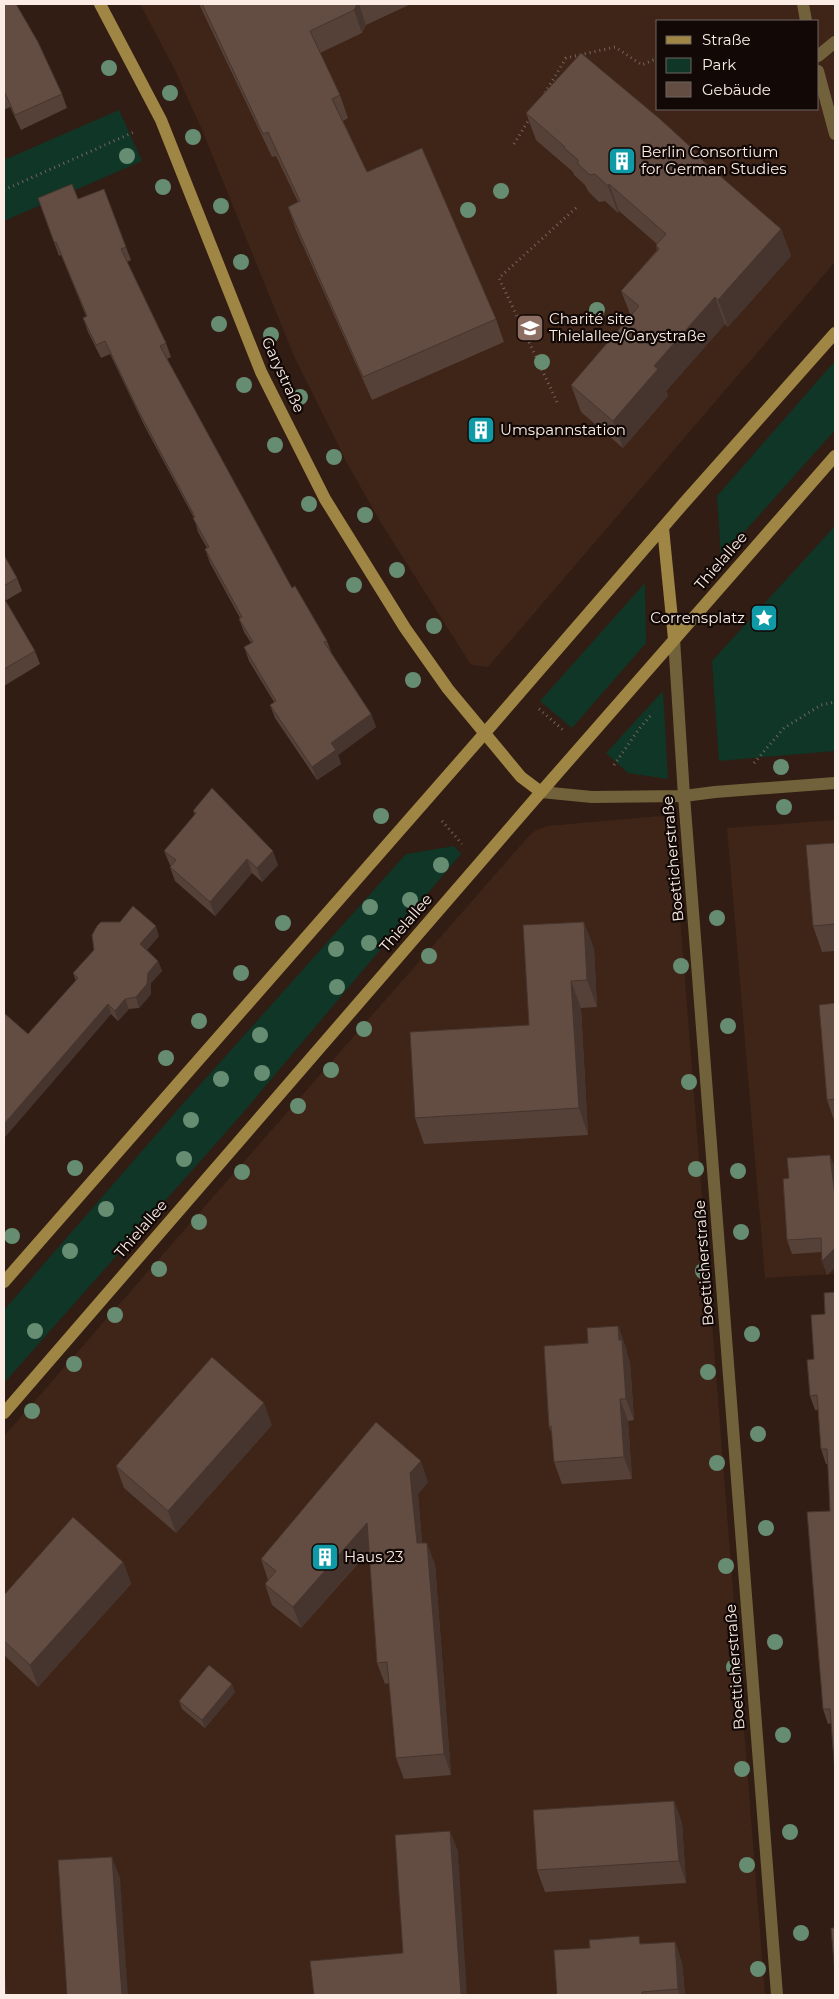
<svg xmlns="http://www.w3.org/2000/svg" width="839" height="1999" font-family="Montserrat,sans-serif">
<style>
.built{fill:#3f2418;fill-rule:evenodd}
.green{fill:#0f3626}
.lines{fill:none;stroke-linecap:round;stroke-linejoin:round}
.path{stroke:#76655c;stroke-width:3;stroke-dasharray:1 4;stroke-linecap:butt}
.lane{stroke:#72623b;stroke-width:12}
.street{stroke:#72623b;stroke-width:12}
.secondary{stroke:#a08645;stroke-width:12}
.tree{fill:#668d72}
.wall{fill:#554138}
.shaded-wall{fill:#45352e}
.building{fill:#634c41;stroke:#45352e}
.labels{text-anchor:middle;stroke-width:4.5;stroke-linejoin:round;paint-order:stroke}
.poi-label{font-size:15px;fill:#fbede6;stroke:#120906;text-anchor:start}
.street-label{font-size:15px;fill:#fbede6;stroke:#120906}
</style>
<rect width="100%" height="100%" fill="#311d13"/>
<!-- built -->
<g class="built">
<path d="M140,4H835V262L488,667L471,665L381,523L348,465L294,356L202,130L174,68ZM658,21H818V109H658Z"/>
<polygon points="659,816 666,817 671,821 673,828 765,1995 4,1995 4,1436 527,838 536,830 548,826"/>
<polygon points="835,820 835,1274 765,1278 727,828"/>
</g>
<!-- green -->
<g class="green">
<polygon points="119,110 142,161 4,221 4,160"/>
<polygon points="835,361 835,430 721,558 717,496"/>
<polygon points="835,526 835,751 719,761 712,661"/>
<polygon points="645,583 646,643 572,728 540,701"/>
<polygon points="663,691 668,779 628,773 606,753"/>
<polygon points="454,846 461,854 241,1115 4,1383 4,1310 181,1106 406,854"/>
</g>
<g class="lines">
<!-- path -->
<g class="path">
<polyline points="545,93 566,58 615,47 642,65 658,58"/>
<polyline points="514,144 530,118"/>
<polyline points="4,190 134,132"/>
<polyline points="557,402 499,278 578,206"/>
<polyline points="539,709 563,730"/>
<polyline points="754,763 784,728 821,705 835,702"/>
<polyline points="614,765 639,729 652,714"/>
<polyline points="442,821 462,844"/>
</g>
<!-- lane -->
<polyline class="lane" points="818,56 835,42"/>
<!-- street -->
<g class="street">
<polyline points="803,4 806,21"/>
<polyline points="818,71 835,134"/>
<polyline points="674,639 684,796 777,1995"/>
<polyline points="541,792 592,797 684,796 715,792 835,783"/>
</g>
<!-- secondary -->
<g class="secondary">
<polyline points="100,4 161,120 261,372 325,499 405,628 448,689 521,777 541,792"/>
<polyline points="663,528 674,639"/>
<polyline points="4,1282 484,734 684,503 835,333"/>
<polyline points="4,1413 541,792 835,456"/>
</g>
</g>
<!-- trees -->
<g class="tree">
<circle cx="109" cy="68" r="8"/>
<circle cx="170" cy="93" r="8"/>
<circle cx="193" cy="137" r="8"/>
<circle cx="127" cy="156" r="8"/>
<circle cx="163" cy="187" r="8"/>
<circle cx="501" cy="191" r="8"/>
<circle cx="221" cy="206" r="8"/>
<circle cx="468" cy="210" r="8"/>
<circle cx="241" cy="262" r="8"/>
<circle cx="597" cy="310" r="8"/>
<circle cx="219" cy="324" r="8"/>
<circle cx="271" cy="335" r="8"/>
<circle cx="542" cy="362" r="8"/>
<circle cx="244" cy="385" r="8"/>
<circle cx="300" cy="397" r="8"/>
<circle cx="275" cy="445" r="8"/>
<circle cx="334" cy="457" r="8"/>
<circle cx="309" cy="504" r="8"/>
<circle cx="365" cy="515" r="8"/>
<circle cx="397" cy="570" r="8"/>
<circle cx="354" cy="585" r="8"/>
<circle cx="434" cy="626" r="8"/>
<circle cx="413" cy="680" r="8"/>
<circle cx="781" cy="767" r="8"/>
<circle cx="784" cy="807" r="8"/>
<circle cx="381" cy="816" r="8"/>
<circle cx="441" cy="865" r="8"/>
<circle cx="410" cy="900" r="8"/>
<circle cx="370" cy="907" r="8"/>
<circle cx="717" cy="918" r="8"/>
<circle cx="283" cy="923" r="8"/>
<circle cx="369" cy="943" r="8"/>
<circle cx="336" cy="949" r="8"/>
<circle cx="429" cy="956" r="8"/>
<circle cx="681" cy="966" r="8"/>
<circle cx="241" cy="973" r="8"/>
<circle cx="337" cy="987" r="8"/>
<circle cx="199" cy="1021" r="8"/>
<circle cx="728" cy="1026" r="8"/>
<circle cx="364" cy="1029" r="8"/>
<circle cx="260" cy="1035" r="8"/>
<circle cx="166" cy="1058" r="8"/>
<circle cx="331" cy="1070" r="8"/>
<circle cx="262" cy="1073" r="8"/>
<circle cx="221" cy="1079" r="8"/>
<circle cx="689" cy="1082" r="8"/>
<circle cx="298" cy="1106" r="8"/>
<circle cx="191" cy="1120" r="8"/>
<circle cx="184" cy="1159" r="8"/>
<circle cx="75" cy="1168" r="8"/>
<circle cx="696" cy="1169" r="8"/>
<circle cx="738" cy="1171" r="8"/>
<circle cx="242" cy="1172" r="8"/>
<circle cx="106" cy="1209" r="8"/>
<circle cx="199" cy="1222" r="8"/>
<circle cx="741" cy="1232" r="8"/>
<circle cx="12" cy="1236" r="8"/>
<circle cx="70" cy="1251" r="8"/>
<circle cx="159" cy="1269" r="8"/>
<circle cx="703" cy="1271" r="8"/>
<circle cx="115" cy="1315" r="8"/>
<circle cx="35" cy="1331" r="8"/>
<circle cx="752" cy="1334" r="8"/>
<circle cx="74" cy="1364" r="8"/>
<circle cx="708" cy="1372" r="8"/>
<circle cx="32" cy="1411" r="8"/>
<circle cx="758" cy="1434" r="8"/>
<circle cx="717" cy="1463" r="8"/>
<circle cx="766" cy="1528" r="8"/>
<circle cx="726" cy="1566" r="8"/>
<circle cx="775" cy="1642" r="8"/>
<circle cx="734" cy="1667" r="8"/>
<circle cx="783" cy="1735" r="8"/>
<circle cx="742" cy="1769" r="8"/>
<circle cx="790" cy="1832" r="8"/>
<circle cx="747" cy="1865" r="8"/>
<circle cx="801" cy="1933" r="8"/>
<circle cx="758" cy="1969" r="8"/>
</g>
<!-- wall -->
<g class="wall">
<polygon points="4,4 62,94 67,108 21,130 10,107 4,110"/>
<polygon points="199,4 411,4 366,25 362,33 320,53 340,95 348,118 343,121 367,172 496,319 504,342 372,400 296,230 288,207 298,202 276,156 272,157"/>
<polygon points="526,113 695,151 696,155 781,229 791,256 728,327 725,324 666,391 668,396 623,448 581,412 571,385 631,316 621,291 657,250 656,245 657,244 619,211 618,213 605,201 599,202 588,191 585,185 574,175 573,172 536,140"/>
<polygon points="38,198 78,199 126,247 131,260 127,262 166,343 171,357 167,359 292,588 327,641 332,654 371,714 376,727 338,755 341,764 317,780 275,718 270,705 274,702 249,661 244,647 251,643 244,632 239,619 240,618 210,563 205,549 207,548 198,532 194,518 144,425 110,354 101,358 88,332 83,318 86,316 61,255 59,256"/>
<polygon points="4,555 17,578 22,591 5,601 35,651 40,664 4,686"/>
<polygon points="193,811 278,865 262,882 252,873 215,916 175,881 170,867 171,866 170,865 164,851 195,815"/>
<polygon points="835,843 835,951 822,952 813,926"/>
<polygon points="159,936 147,950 158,961 162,971 151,983 151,994 139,1008 129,1009 118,1021 111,1014 4,1138 4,1013 28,1034 76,981 73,973"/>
<polygon points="594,948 597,1007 581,1008 588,1135 424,1144 415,1118 529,1025"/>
<polygon points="835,1003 835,1123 827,1100"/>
<polygon points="830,1155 835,1169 835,1267 827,1275 822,1252 792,1254 787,1240 789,1178"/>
<polygon points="835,1292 832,1723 828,1724 823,1709 830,1511 828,1464 826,1464 821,1449 818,1410 815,1410 810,1396 814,1359 825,1314"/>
<polygon points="618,1326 626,1348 627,1354 630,1362 634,1420 628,1421 632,1479 562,1484 554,1462 552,1434 549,1427 588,1343"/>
<polygon points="272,1425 176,1533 124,1488 116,1466"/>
<polygon points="428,1482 418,1494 422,1543 435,1564 451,1775 404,1779 396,1758 389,1683 385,1684 377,1663 369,1551 301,1628 272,1605 265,1584 268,1580 261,1559"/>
<polygon points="123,1562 131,1584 38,1687 4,1655 4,1595"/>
<polygon points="235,1692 205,1728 182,1709 179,1701"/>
<polygon points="674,1801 682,1823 686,1883 545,1892 537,1870"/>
<polygon points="675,1942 682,1963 685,1995 557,1995 642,1944"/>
</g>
<!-- shaded-wall -->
<g class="shaded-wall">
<polygon points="357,4 359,4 366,25 362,33 354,10"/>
<polygon points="609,184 619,211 618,213 608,186"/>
<polygon points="781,229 791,256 728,327 718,300"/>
<polygon points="715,297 725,324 666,391 668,396 623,448 613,421 654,366"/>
<polygon points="371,714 376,727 338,755 341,764 317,780 312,767 331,743"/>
<polygon points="273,851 278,865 262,882 257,868"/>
<polygon points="247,859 252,873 215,916 210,902"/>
<polygon points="584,922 594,948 597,1007 587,980"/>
<polygon points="156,926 159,936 143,954 140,944"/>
<polygon points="158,961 162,971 151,983 151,994 139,1008 136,997 148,973"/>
<polygon points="571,981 581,1008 588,1135 579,1108"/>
<polygon points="125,999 129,1009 118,1021 115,1011"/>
<polygon points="108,1004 111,1014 4,1138 4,1124"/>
<polygon points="830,1155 835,1169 835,1196"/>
<polygon points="835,1248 835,1267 827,1275 822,1261"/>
<polygon points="618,1326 626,1348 627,1354 630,1362 634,1420 626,1399"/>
<polygon points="620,1399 628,1421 632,1479 624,1457"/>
<polygon points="264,1403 272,1425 176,1533 168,1511"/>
<polygon points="421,1461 428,1482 418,1494 424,1564 417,1543 410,1473"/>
<polygon points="367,1523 374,1544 301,1628 293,1607"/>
<polygon points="427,1543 435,1564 451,1775 444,1754"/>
<polygon points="123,1562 131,1584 38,1687 30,1665"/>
<polygon points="232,1684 235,1692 205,1728 202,1720"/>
<polygon points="674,1801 682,1823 686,1883 679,1861"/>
<polygon points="450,1831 458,1851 467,1995 461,1995"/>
<polygon points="112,1857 120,1878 128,1995 122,1995"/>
<polygon points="675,1942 682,1963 685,1995 680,1995 678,1989"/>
<polygon points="4,1964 7,1995 4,1995"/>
</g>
<!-- building -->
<g class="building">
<polygon points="4,4 16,4 38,42 62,94 15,115 5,93 4,93"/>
<polygon points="202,4 357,4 354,10 310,31 340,95 332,99 367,172 422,148 496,319 363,377 288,207 300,201 268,132 263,134"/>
<polygon points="581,53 660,119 695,151 694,153 781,229 718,300 715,297 654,366 658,369 613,421 571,385 639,306 621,291 659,249 656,245 666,234 609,184 608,186 595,174 590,175 578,164 578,160 564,148 565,147 526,113"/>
<polygon points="72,184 78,199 104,189 126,247 121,249 166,343 160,346 292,588 295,586 327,641 324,642 371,714 331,743 336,750 312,767 270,705 276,701 244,647 253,642 239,619 242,617 205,549 209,547 193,518 195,517 139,412 105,341 96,345 83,318 87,316 56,242 54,242 38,198"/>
<polygon points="4,555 17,578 4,586"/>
<polygon points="4,598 35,651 4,669"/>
<polygon points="212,788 273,851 257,868 247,859 210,902 170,867 176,860 164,851 196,813 193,811"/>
<polygon points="835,843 835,924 813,926 806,845"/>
<polygon points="133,906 156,926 140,944 158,961 148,973 147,984 136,997 125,999 115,1011 108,1004 4,1124 4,1057 5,1055 4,1054 4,1013 28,1034 78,978 73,973 94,950 92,935 97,926 101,922 120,922"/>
<polygon points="584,922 587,980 571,981 579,1108 415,1118 410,1032 529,1025 523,925"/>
<polygon points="835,1003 835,1099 827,1100 819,1005"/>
<polygon points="830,1155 835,1196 835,1248 822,1261 821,1238 787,1240 783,1179 789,1178 787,1158"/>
<polygon points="835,1292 835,1774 830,1709 823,1709 807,1512 830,1511 827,1449 821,1449 817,1395 810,1396 807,1360 814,1359 811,1315 825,1314 824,1293"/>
<polygon points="618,1326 619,1340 622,1340 626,1399 620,1399 624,1457 554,1462 551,1426 549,1427 544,1346 588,1343 587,1328"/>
<polygon points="212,1357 264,1403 168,1511 116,1466"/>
<polygon points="376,1422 421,1461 410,1473 417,1543 427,1543 444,1754 396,1758 387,1662 377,1663 367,1523 293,1607 265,1584 276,1571 261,1559"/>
<polygon points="73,1517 123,1562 30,1665 4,1641 4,1595"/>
<polygon points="209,1665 232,1684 202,1720 179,1701"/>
<polygon points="674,1801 679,1861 537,1870 533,1810"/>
<polygon points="450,1831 461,1995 314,1995 310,1961 403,1953 395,1835"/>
<polygon points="112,1857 122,1995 67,1995 58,1860"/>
<polygon points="831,1928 835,1928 835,1975"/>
<polygon points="639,1936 640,1944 675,1942 678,1989 642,1992 642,1995 557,1995 554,1950 590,1948 589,1940"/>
</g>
<!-- icons -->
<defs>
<g id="building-square" transform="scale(1.4375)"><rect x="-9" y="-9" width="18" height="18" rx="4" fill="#0f9aa8" stroke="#120906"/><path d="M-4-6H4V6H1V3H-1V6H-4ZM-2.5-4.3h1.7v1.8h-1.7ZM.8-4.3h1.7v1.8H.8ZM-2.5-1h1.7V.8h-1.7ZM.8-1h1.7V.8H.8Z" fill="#fff"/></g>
<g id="university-square" transform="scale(1.4375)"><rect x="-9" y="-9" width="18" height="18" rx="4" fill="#8d6e63" stroke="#120906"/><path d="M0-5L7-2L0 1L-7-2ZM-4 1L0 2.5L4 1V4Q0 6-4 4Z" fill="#fff"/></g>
<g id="sight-square" transform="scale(1.4375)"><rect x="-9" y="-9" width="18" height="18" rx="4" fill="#0f9aa8" stroke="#120906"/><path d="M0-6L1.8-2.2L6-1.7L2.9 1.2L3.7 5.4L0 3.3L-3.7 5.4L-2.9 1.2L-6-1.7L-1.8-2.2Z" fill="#fff"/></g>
</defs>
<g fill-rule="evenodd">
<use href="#building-square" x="622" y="161"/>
<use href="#university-square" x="530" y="328"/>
<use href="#building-square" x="481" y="430"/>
<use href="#sight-square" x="764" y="618"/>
<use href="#building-square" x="325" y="1557"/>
</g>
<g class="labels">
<!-- poi labels -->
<g class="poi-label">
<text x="641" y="157">Berlin Consortium<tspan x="641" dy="17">for German Studies</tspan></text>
<text x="549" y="324">Charité site<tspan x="549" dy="17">Thielallee/Garystraße</tspan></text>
<text x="500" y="435">Umspannstation</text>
<text x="745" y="623" text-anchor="end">Corrensplatz</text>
<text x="344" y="1562">Haus 23</text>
</g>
<!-- street labels -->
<g class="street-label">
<text transform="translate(283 375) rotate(65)" y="5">Garystraße</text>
<text transform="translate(721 561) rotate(-49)" y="5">Thielallee</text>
<text transform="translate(673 859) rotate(-95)" y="5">Boetticherstraße</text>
<text transform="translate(406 923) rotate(-49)" y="5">Thielallee</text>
<text transform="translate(141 1229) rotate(-49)" y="5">Thielallee</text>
<text transform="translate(704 1263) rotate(-94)" y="5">Boetticherstraße</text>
<text transform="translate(735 1667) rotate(-94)" y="5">Boetticherstraße</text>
</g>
</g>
<!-- border -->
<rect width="839" height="1999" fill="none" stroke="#fbede6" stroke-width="10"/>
<!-- legend -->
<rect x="656" y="20" width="162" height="90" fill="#120906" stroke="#6f6460"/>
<rect x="666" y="36" width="25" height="8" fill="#a08645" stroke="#6f6460"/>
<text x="702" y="45" font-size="15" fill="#fbede6">Straße</text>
<rect x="666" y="58" width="25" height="15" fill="#0f3626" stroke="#6f6460"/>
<text x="702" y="70" font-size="15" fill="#fbede6">Park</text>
<rect x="666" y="82" width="25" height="15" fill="#634c41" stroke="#6f6460"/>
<text x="702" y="95" font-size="15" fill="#fbede6">Gebäude</text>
</svg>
